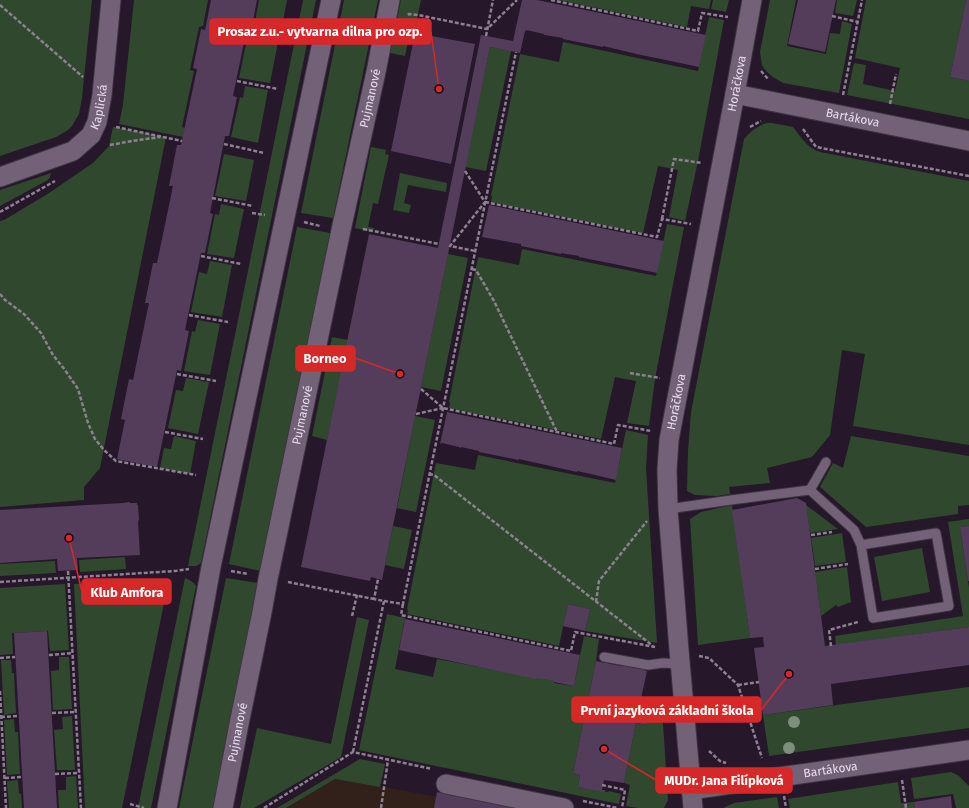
<svg xmlns="http://www.w3.org/2000/svg" width="969" height="808" font-family="'Fira Sans',sans-serif">
<style>
.education{fill:#32201a}
.green{fill:#30492e}
.building{fill:#543d5b}
.lines{fill:none;stroke-linecap:round;stroke-linejoin:round}
.lane-casing{stroke:#3e3342;stroke-width:11}
.street-casing{stroke:#3e3342;stroke-width:21}
.path{stroke:#8c8091;stroke-width:2.5;stroke-dasharray:4 2;stroke-linecap:butt}
.lane{stroke:#736178;stroke-width:9}
.street{stroke:#736178;stroke-width:19}
.tree{fill:#7b8f7b}
.labels{text-anchor:middle;stroke-width:3;stroke-linejoin:round;paint-order:stroke}
.street-label{font-size:12px;fill:#e6dcea;stroke:#0c060e}
.leader{fill:none;stroke:#d62828;stroke-width:1.5}
.callout-dot{fill:#d62828;stroke:#0c060e;stroke-width:1.5}
.callout{fill:#d62828;stroke:#d62828;stroke-width:1.5}
.callout-label{font-size:13px;text-anchor:middle;font-weight:bold;fill:#fff}
</style>
<rect width="100%" height="100%" fill="#26172b"/>
<!-- education -->
<polygon class="education" points="335,779 384,787 499,808 286,808"/>
<!-- green -->
<g class="green">
<polygon points="0,0 92,0 82,98 79,114 72,126 68,130 56,137 0,156"/>
<polygon points="134,0 208,0 203,26 199,27 190,70 194,71 182,127 185,128 183,137 119,124 123,105"/>
<polygon points="259,0 287,0 282,26 255,22"/>
<polygon points="303,0 316,0 201,563 196,566 188,566"/>
<polygon points="344,0 378,0 333,218 301,213"/>
<polygon points="401,0 421,0 415,28 411,28 405,56 390,53"/>
<polygon points="559,0 711,0 709,9 691,6 687,27"/>
<polygon points="713,0 729,0 726,12 711,9"/>
<polygon points="770,0 796,0 787,46 826,54 830,33 840,34 842,21 852,24 839,93 783,83 773,77 766,71 762,65 760,52"/>
<polygon points="837,0 857,0 853,16 835,13"/>
<polygon points="866,0 966,0 950,77 969,81 969,119 847,95 854,63 866,65 863,84 895,91 900,68 855,58"/>
<polygon points="709,17 724,20 698,161 685,221 669,217 678,170 658,166 643,233 491,202 492,196 491,196 520,54 559,62 563,42 698,71"/>
<polygon points="257,27 280,32 270,83 239,78 247,39 255,41"/>
<polygon points="490,47 511,51 486,171 465,167"/>
<polygon points="245,86 268,90 258,143 231,137 240,97 243,98"/>
<path d="M767,123H772L793,127C801,137 807,148 820,152L969,181V445L853,426L865,354L842,350L830,435L812,457L767,468L770,483L729,487L730,494L717,496L695,495L687,491L688,451L691,412L744,139C751,131 757,126 767,123Z"/>
<polygon points="113,127 166,137 100,468 84,487 84,500 0,507 0,221 4,220 46,195 93,163 109,146"/>
<polygon points="371,147 386,150 385,154 389,155 378,204 373,203 368,227 374,228 373,232 355,228"/>
<polygon points="224,154 254,160 246,201 215,196"/>
<polygon points="51,173 50,177 48,180 0,206 0,190"/>
<polygon points="400,173 447,183 446,192 408,185 404,203 411,205 409,213 393,210"/>
<polygon points="221,204 244,209 234,258 207,254 215,214 219,215"/>
<polygon points="667,224 684,227 655,379 649,426 627,423 636,381 615,377 601,439 449,408 450,403 449,402 478,257 519,265 522,249 656,276"/>
<polygon points="297,227 330,233 261,571 229,564"/>
<polygon points="448,254 468,258 441,391 421,387"/>
<polygon points="210,261 232,265 222,317 191,312 199,272 207,274"/>
<polygon points="198,320 220,324 210,375 184,371 192,331 195,332"/>
<polygon points="332,337 348,340 327,440 312,436"/>
<polygon points="186,378 209,382 198,434 168,428 176,390 183,391"/>
<polygon points="415,416 435,420 416,512 397,508"/>
<polygon points="626,430 648,435 646,468 657,643 585,631 590,609 568,604 559,646 407,614 408,610 407,609 436,463 475,470 478,455 615,483"/>
<polygon points="174,436 196,441 190,474 160,468 164,448 171,449"/>
<polygon points="851,436 969,456 969,505 958,506 958,514 866,527 820,487 833,463 843,468"/>
<polygon points="732,505 750,638 698,645 690,519 701,512"/>
<polygon points="806,505 838,529 810,533"/>
<polygon points="969,519 969,526 960,527 969,588 969,627 836,645 835,636 963,616 948,522"/>
<polygon points="393,526 412,530 404,569 385,565"/>
<polygon points="842,533 846,562 815,566 811,538"/>
<polygon points="922,548 930,592 882,601 874,557"/>
<polygon points="125,557 126,569 80,572 79,560"/>
<polygon points="55,561 56,573 0,576 0,564"/>
<polygon points="847,567 851,602 838,607 836,605 821,616 815,572"/>
<path d="M185,578C189,580 194,582 196,586L151,808H138Z"/>
<polygon points="226,578 258,583 213,808 179,808"/>
<polygon points="169,579 122,808 85,808 74,584"/>
<polygon points="65,584 69,650 50,651 48,631 14,633 12,633 13,654 0,655 0,588"/>
<polygon points="387,614 405,618 395,669 433,677 437,659 554,681 554,683 574,686 584,636 599,639 596,661 573,773 580,775 578,787 608,792 609,791 621,794 619,804 359,750"/>
<polygon points="357,617 369,620 341,757 254,808 240,808 257,728 331,744"/>
<polygon points="59,657 69,657 72,709 53,710 51,671 59,670"/>
<polygon points="1,660 11,660 12,673 14,673 16,713 4,715"/>
<polygon points="969,687 969,728 769,756 763,715"/>
<polygon points="650,714 656,715 663,723 668,800 664,808 638,808 626,806 630,785 624,783 636,723 647,725"/>
<polygon points="72,716 75,770 57,770 54,730 63,729 62,717"/>
<polygon points="14,719 15,732 18,732 20,774 7,775 4,720"/>
<polygon points="360,759 385,764 380,787 335,779 286,808 277,808"/>
<polygon points="951,772 959,776 969,786 969,808 956,808 953,794 914,799 911,778"/>
<polygon points="76,776 78,808 59,808 58,790 66,790 66,777"/>
<polygon points="18,780 19,793 21,794 22,808 9,808 7,781"/>
<polygon points="898,782 901,803 914,802 915,808 790,808 788,799"/>
<polygon points="777,797 779,808 723,808 734,803"/>
</g>
<!-- building -->
<g class="building">
<polygon points="211,0 257,0 253,21 249,20 248,23 233,96 237,97 229,136 225,136 210,213 213,214 205,253 201,253 185,330 189,331 181,371 177,370 157,467 117,459 125,420 121,419 129,379 133,380 149,303 145,303 153,263 157,263 173,186 169,186 177,145 181,145 197,69 193,68 201,29 205,30"/>
<polygon points="522,0 537,0 706,35 699,67 661,59 641,55 603,46 603,47 563,39 563,38 545,35 544,35 544,34 526,30 526,31 525,31 520,53 490,47 382,580 371,577 370,581 301,567 369,234 438,248 481,35 513,41"/>
<polygon points="798,0 836,0 825,52 788,44"/>
<polygon points="966,0 969,0 969,81 950,77"/>
<polygon points="415,33 475,44 451,164 391,151"/>
<polygon points="489,205 664,241 657,273 619,265 579,257 579,256 561,253 561,254 521,246 521,244 482,237"/>
<polygon points="447,412 622,448 616,480 595,475 577,471 577,472 519,459 519,460 479,452 479,451 461,447 461,448 459,447 442,443 440,444"/>
<polygon points="797,498 806,503 825,646 969,627 969,665 831,684 833,705 763,715 754,648 764,647 763,637 750,638 732,510"/>
<polygon points="129,502 130,503 137,503 137,505 138,505 139,520 138,521 140,555 77,558 78,570 58,571 57,559 0,563 0,510 123,503"/>
<polygon points="969,526 969,581 968,581 960,527"/>
<polygon points="568,604 590,609 585,631 563,626"/>
<polygon points="405,619 580,655 574,686 554,682 554,681 536,678 536,679 399,650"/>
<polygon points="47,631 57,808 24,808 14,633"/>
<polygon points="596,661 621,666 622,664 646,669 645,671 647,671 640,703 652,706 647,725 636,723 624,783 604,780 602,790 605,790 604,792 578,787 580,775 573,773"/>
<polygon points="437,792 511,807 511,808 434,808"/>
<polygon points="951,796 952,808 915,808 914,802"/>
</g>
<g class="lines">
<!-- lane casing -->
<g class="lane-casing">
<g id="lane">
<polyline points="810,490 826,462"/>
<polyline points="668,509 731,500 810,490 854,530 861,545 873,618 949,606 936,533 861,545"/>
<polyline points="604,657 648,665 663,663 680,664"/>
</g>
</g>
<!-- street casing -->
<g class="street-casing">
<g id="street">
<path id="s1" d="M735,94L969,141"/>
<path id="s2" d="M0,177L73,151L91,135L97,122L102,95L111,0"/>
<polyline points="446,784 564,808"/>
<path id="s3" d="M691,790L765,779L969,750"/>
<polyline points="167,808 211,567 331,0"/>
<path id="s4" d="M223,808L239,724L262,612L268,579L341,230L376,72L390,0"/>
<path id="s5" d="M693,808L679,650L668,509L667,470L669,440L735,94L752,0"/>
</g>
</g>
<!-- path -->
<g class="path">
<polyline points="551,0 698,31 702,13 728,17"/>
<polyline points="0,5 83,77"/>
<polyline points="408,15 409,14 418,15 487,29 517,0"/>
<polyline points="832,16 858,22"/>
<polyline points="248,23 290,31"/>
<polyline points="486,36 493,0"/>
<polyline points="761,71 768,79"/>
<polyline points="237,81 278,89"/>
<polyline points="843,95 862,0"/>
<polyline points="890,104 896,74"/>
<polyline points="116,127 182,141"/>
<polyline points="750,127 761,121"/>
<polyline points="803,129 816,147 969,176"/>
<polyline points="224,144 264,153"/>
<polyline points="110,145 132,141 160,137"/>
<polyline points="465,171 485,202 450,246 475,251"/>
<polyline points="212,198 253,206"/>
<polyline points="485,202 657,237 662,219 691,224"/>
<polyline points="0,212 55,181"/>
<polyline points="252,213 265,215"/>
<polyline points="662,219 674,159 702,163"/>
<polyline points="304,222 320,226"/>
<polyline points="363,229 439,244"/>
<polyline points="201,256 241,264"/>
<polyline points="472,269 476,270 494,301 557,432"/>
<polyline points="0,294 5,300 24,314 41,333 53,355 65,370 78,389 88,423 95,439 104,450 116,461 196,475"/>
<polyline points="189,315 228,322"/>
<polyline points="630,373 660,378"/>
<polyline points="177,374 216,381"/>
<polyline points="421,389 443,408 614,444 618,425 651,431"/>
<polyline points="416,414 443,408"/>
<polyline points="165,432 203,439"/>
<polyline points="429,474 434,475 653,646"/>
<polyline points="811,535 832,532"/>
<polyline points="815,569 848,564"/>
<polyline points="68,571 81,808"/>
<polyline points="231,571 248,574"/>
<polyline points="0,582 175,571 189,569"/>
<polyline points="288,582 374,599"/>
<polyline points="384,601 403,604 516,52"/>
<polyline points="596,602 599,581 647,521"/>
<polyline points="403,604 401,615 571,651 575,632 655,647"/>
<polyline points="352,616 357,595"/>
<polyline points="831,646 829,630 858,622"/>
<polyline points="49,655 73,653"/>
<polyline points="699,656 709,658 738,685 762,758"/>
<polyline points="0,658 15,657"/>
<polyline points="738,685 759,682"/>
<polyline points="0,691 6,808"/>
<polyline points="651,711 664,713"/>
<polyline points="52,713 76,712"/>
<polyline points="1,717 18,716"/>
<polyline points="709,751 720,761 726,763"/>
<polyline points="353,752 384,601 374,599 378,579"/>
<polyline points="55,774 79,773"/>
<polyline points="5,778 22,777"/>
<polyline points="902,780 906,808"/>
<polyline points="602,785 625,790 622,808"/>
<polyline points="784,796 786,808"/>
<polyline points="583,801 618,808"/>
<polyline points="130,804 144,808"/>
<polyline points="264,808 353,752 432,769"/>
<polyline points="381,808 388,760"/>
</g>
<!-- lane -->
<use href="#lane" class="lane"/>
<!-- street -->
<use href="#street" class="street"/>
</g>
<!-- trees -->
<g class="tree">
<circle cx="794" cy="722" r="6"/>
<circle cx="789" cy="748" r="6"/>
</g>
<g class="labels">
<!-- street labels -->
<g class="street-label">
<text dy="4" stroke="none"><textPath href="#s5" startOffset="732">Horáčkova</textPath></text>
<text dy="4" stroke="none"><textPath href="#s4" startOffset="725">Pujmanové</textPath></text>
<text dy="4" stroke="none"><textPath href="#s2" startOffset="131">Kaplická</textPath></text>
<text dy="4" stroke="none"><textPath href="#s1" startOffset="120">Bartákova</textPath></text>
<text dy="4" stroke="none"><textPath href="#s5" startOffset="408">Horáčkova</textPath></text>
<text dy="4" stroke="none"><textPath href="#s4" startOffset="401">Pujmanové</textPath></text>
<text dy="4" stroke="none"><textPath href="#s4" startOffset="77">Pujmanové</textPath></text>
<text dy="4" stroke="none"><textPath href="#s3" startOffset="141">Bartákova</textPath></text>
</g>
</g>
<!-- callouts -->
<path class="leader" d="M439 89L431 32M400 374L355 358M69 538L82 592M789 674L761 710M604 749L656 780"/>
<g class="callout-dot">
<circle cx="439" cy="89" r="4"/>
<circle cx="400" cy="374" r="4"/>
<circle cx="69" cy="538" r="4"/>
<circle cx="789" cy="674" r="4"/>
<circle cx="604" cy="749" r="4"/>
</g>
<g class="callout">
<rect x="210" y="19" width="221" height="25" rx="4"/>
<rect x="296" y="346" width="59" height="25" rx="4"/>
<rect x="82" y="579" width="89" height="25" rx="4"/>
<rect x="572" y="697" width="189" height="25" rx="4"/>
<rect x="656" y="768" width="136" height="25" rx="4"/>
</g>
<g class="callout-label">
<text x="320" y="36">Prosaz z.u.- vytvarna dilna pro ozp.</text>
<text x="325" y="363">Borneo</text>
<text x="127" y="597">Klub Amfora</text>
<text x="667" y="715">První jazyková základní škola</text>
<text x="724" y="785">MUDr. Jana Filípková</text>
</g>
</svg>
